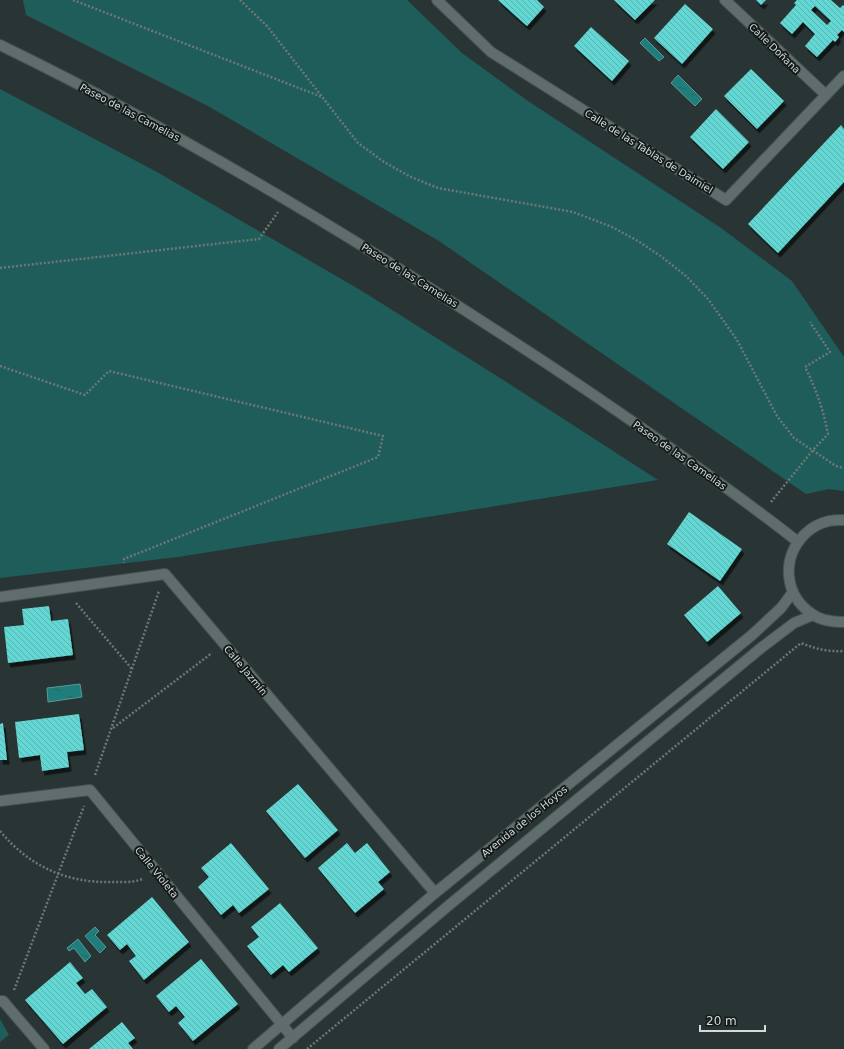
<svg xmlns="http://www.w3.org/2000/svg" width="844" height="1049" font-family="'DejaVu Sans',sans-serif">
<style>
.green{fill:#1f5d5a}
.water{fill:url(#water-ripples);stroke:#559a98}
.building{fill:url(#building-back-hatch);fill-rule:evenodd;filter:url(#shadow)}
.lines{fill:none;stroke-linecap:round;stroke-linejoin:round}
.minor-casing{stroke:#465151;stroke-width:12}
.tertiary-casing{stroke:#465151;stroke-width:12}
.path{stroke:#6c7777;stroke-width:2.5;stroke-dasharray:2 2;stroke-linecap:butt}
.minor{stroke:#5f6d6c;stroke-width:10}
.tertiary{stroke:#5f6d6c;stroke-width:10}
.labels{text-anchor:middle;stroke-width:4;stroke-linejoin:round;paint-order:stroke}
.street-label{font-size:10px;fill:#d2dada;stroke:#151b1b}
</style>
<defs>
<pattern id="water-ripples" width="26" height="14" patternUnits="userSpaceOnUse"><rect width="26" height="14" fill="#1f7e7b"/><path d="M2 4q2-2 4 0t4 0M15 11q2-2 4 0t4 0" fill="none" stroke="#2c6664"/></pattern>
<pattern id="building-back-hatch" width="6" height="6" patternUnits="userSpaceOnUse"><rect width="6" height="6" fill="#64d7d3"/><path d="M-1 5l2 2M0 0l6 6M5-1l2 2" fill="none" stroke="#5bb2ae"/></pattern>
<filter id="shadow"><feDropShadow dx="2.5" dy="4.5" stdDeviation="0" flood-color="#0009"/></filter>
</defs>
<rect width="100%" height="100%" fill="#283534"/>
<!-- green -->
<g class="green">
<polygon points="23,0 407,0 462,53 528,101 721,228 792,281 844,357 844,491 829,489 806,494 439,241 208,106 26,15"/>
<polygon points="0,89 157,172 362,291 511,385 658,480 178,557 0,578"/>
<polygon points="0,1019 9,1035 0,1042"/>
</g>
<!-- water -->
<g class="water">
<polygon points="645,38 664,57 659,61 640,43"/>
<polygon points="678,75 702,99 695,106 671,83"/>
<polygon points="80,684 82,697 48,702 47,688"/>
<polygon points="95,927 99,931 95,935 106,947 100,953 85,936"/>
<polygon points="78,939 91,956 85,962 74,948 69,951 67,948"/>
</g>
<!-- building -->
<g class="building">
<polygon points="498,0 537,0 544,7 527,26"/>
<polygon points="614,0 655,0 635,20"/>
<polygon points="756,0 766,0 761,5"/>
<path d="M797,0H831L840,8L843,5L844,6V32L842,30L837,35L839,37L835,42L833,40L817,57L805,46L815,34L803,22L792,34L780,23L796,5L794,3ZM815,6L831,21L827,25L811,10Z"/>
<polygon points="685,4 713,29 682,64 654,38"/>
<polygon points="591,27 629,61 612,81 574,46"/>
<polygon points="751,69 784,101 757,129 724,96"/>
<polygon points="716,109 749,142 723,169 690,137"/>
<polygon points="841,125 844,129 844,182 778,253 748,224"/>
<polygon points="689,512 742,549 720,581 667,544"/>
<polygon points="718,586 741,613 707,642 684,615"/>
<polygon points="49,606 51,621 68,619 73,655 8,663 4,627 24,625 22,609"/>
<polygon points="79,714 84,750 67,752 69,767 42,771 40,755 19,758 15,722"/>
<polygon points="3,723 7,760 0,760 0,724"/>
<polygon points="298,784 338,830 305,858 266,811"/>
<polygon points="231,843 269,889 239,913 233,905 221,915 198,887 209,877 201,868"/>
<polygon points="347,843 355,853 367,843 390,872 378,882 384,889 355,913 318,868"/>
<polygon points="152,897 189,942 144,980 129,961 136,956 127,944 120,950 107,935"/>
<polygon points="280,903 318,948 289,972 283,965 271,975 247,946 259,937 251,927"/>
<polygon points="201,959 238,1004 193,1041 178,1023 185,1017 176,1006 169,1012 156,996"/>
<polygon points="70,962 83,978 76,983 85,994 92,989 107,1007 63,1044 25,1000"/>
<polygon points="122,1022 135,1038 128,1043 133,1049 89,1049"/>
</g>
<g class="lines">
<!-- minor casing -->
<g class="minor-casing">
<g id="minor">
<polyline points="437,0 491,52 726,200 844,76"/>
<polyline points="725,0 826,95"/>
<polyline points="0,597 165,574 435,893"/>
<polyline points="0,801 90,790 293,1038"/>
<polyline points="0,1001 3,1001 44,1049"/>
</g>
</g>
<!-- tertiary casing -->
<g class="tertiary-casing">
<g id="tertiary">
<path d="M0,45C173,129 338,228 500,333C559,371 618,411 676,452C717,481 758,510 798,542"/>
<path d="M844,520C839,520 833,520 829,521C820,523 811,528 805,534C781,558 784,595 812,614C821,621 833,622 844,622"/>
<polyline points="253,1049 435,893 752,635 781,608 793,592"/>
<polyline points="279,1049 448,906 761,648 794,623 813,615"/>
</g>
</g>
<!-- path -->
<g class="path">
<polyline points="73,0 322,97"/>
<polyline points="240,0 267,26 358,143 384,162 411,177 438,188 573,212 612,227 638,241 662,257 686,276 708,299 737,340 777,416 794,438 836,466 844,468"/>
<polyline points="0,268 259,239 278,212"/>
<polyline points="0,366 85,395 109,371 383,436 378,457 124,559 124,563"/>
<path d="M771,502L813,450L828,434C823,409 817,391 805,367L830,352L810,322"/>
<polyline points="76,603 132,669"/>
<polyline points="113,728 212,653"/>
<polyline points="95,775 159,591"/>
<path d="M0,831C29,866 66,883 111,882C121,882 133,883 142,879"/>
<polyline points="14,990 84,806"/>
<path d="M307,1049L801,643C816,649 828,652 844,651"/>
</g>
<!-- minor -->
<use href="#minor" class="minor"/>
<!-- tertiary -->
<use href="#tertiary" class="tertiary"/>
</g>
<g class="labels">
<!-- street labels -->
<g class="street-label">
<text transform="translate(775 48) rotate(44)" y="4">Calle Doñana</text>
<text transform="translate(130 112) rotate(28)" y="4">Paseo de las Camelias</text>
<text transform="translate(649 151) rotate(32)" y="4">Calle de las Tablas de Daimiel</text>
<text transform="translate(410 275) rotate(32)" y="4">Paseo de las Camelias</text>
<text transform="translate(680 455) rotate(35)" y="4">Paseo de las Camelias</text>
<text transform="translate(246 670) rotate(50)" y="4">Calle Jazmín</text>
<text transform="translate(524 821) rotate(-39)" y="4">Avenida de los Hoyos</text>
<text transform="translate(157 872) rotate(51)" y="4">Calle Violeta</text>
</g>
</g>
<!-- scale -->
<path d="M700 1025v6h65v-6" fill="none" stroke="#d2dada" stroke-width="2"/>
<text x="706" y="1025" font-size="12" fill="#d2dada" stroke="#151b1b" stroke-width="3" paint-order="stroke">20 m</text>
</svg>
